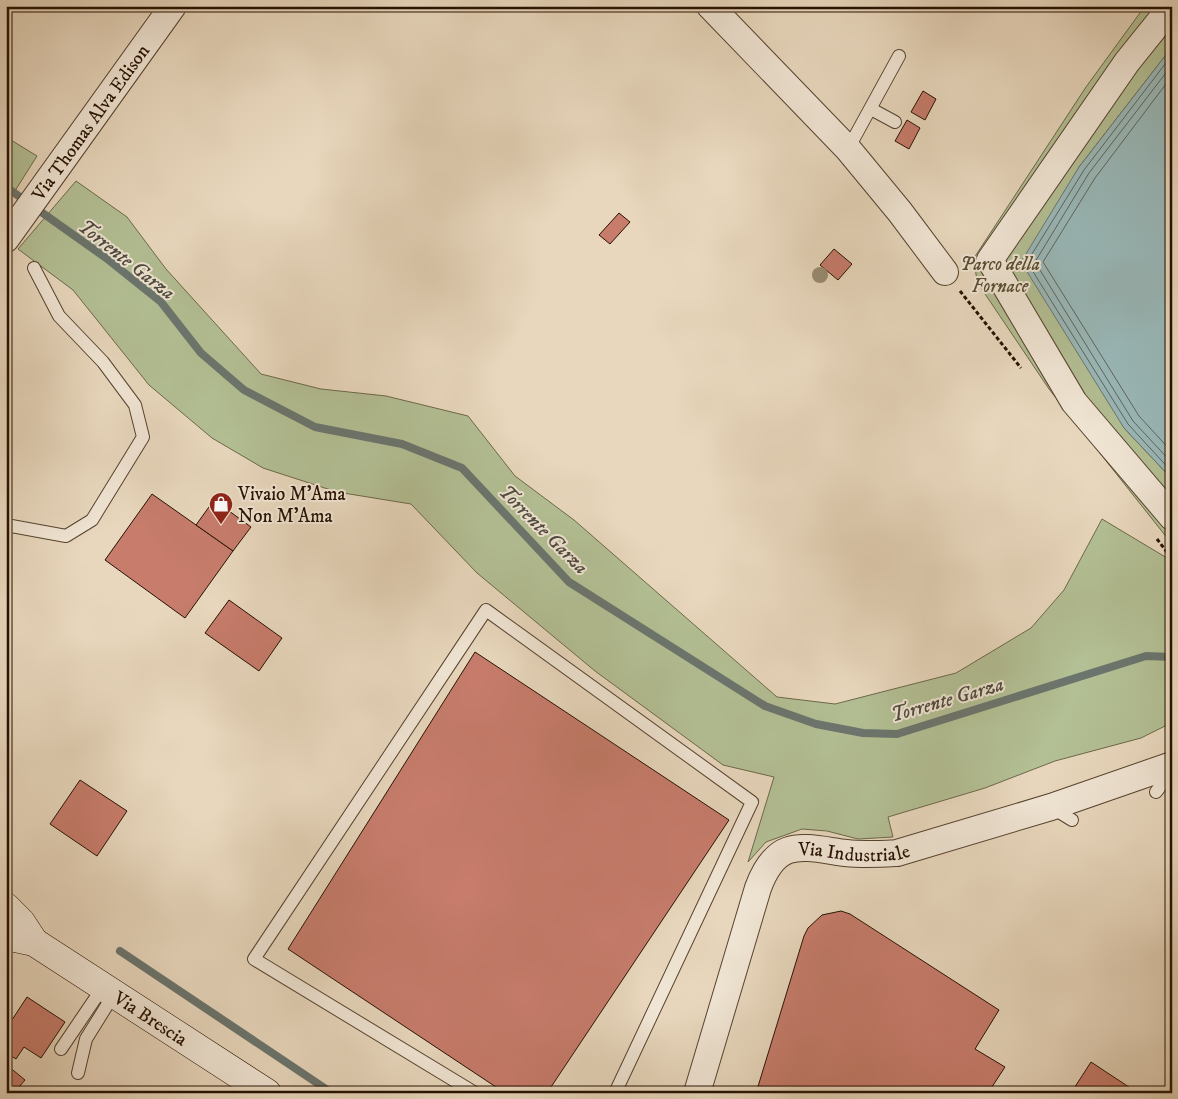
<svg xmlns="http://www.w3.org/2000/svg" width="1178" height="1099" font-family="'IM FELL DW Pica',serif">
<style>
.green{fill:#b3bf94;stroke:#6c684a}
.water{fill:#99b8b8;stroke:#6b756e}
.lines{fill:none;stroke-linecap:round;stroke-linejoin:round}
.shore{stroke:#60645c;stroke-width:1}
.stream{stroke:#6b756e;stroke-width:8}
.building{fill:#c77c6c;stroke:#261100}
.lane-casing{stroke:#56422f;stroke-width:14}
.street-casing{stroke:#56422f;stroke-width:28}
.secondary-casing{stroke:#261100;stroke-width:29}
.path{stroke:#261100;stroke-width:3;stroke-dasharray:4 2.5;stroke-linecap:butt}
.lane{stroke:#f0e5d4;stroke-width:12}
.street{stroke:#f0e5d4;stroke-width:26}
.secondary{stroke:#f0e5d4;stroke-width:28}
.tree{fill:#988c72}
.labels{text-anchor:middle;stroke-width:4;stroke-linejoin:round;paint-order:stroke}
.street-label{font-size:19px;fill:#261100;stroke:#f0e5d4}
.park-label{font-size:19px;font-style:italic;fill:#574e34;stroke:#f0e5d4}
.poi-label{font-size:19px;fill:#261100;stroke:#f0e5d4;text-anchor:start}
.water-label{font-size:20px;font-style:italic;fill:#4e4b40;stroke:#f0e5d4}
</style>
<rect width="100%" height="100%" fill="#e8d7bd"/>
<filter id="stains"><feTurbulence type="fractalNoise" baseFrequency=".004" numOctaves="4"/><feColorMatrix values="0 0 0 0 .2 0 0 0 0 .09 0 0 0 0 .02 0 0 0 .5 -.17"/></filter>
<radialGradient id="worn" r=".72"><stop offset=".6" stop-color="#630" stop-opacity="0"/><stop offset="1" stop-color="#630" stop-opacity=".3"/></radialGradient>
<!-- green -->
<g class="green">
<polygon points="1145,6 1172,6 1172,47 1079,167 1124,428 1172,479 1172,544 1049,389 977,282 974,258 1086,87"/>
<polygon points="6,137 37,156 6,205"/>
<polygon points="76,181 127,217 166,269 261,374 321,389 386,396 468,416 515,476 574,520 777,697 835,704 956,673 1031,628 1064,590 1102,519 1172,561 1172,726 1165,726 1141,738 1055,761 985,788 888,817 893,837 858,839 827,831 802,829 766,842 748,862 774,777 723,765 595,671 477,573 411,504 337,492 263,468 212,438 149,385 73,290 18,249"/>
</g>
<!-- water -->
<polygon class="water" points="1172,47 1172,479 1124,428 1021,262 1079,167"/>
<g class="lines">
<!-- shore -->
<g class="shore">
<polyline points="1172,55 1084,170 1027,262 1128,424 1172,472"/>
<polyline points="1172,65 1089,173 1035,262 1133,421 1172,463"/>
<polyline points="1172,76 1095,178 1043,262 1139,416 1172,452"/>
</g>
<!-- stream -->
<g class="stream">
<polyline points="6,187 106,258 161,302 201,353 244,390 315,427 402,444 462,468 569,582 765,706 816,724 863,733 897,734 1146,656 1172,657"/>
<polyline points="120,951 329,1091"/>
</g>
</g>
<!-- building -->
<g class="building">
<polygon points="923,91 936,99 925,120 911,112"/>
<polygon points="907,120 920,128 909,149 895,141"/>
<polygon points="619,213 630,222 610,244 599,235"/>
<polygon points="834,249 852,264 838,280 820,265"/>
<polygon points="152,494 233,551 185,618 105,560"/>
<polygon points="214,500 251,527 233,551 196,525"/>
<polygon points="229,600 282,638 259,671 205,633"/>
<polygon points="475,652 729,820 547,1093 505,1093 288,949"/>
<polygon points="80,780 127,811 97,856 50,824"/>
<polygon points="841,911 850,914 999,1010 975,1049 1005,1067 988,1093 756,1093 804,936 808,928 822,915"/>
<polygon points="27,997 65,1022 41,1058 24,1047 16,1059 6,1053 6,1029"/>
<polygon points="1091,1062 1138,1093 1071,1093"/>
<polygon points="8,1066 25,1080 14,1093 6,1092"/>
</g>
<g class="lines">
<!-- lane casing -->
<g class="lane-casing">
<g id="lane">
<polyline points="871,109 895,122"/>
<polyline points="848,149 899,56"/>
<polyline points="6,525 66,536 92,520 143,437 135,405 103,362 59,316 34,268"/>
<polyline points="1156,792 1172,771"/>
<polyline points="1051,807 1072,820"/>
<polyline points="61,1049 103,987"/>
<polyline points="78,1073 86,1039 114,994"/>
<polyline points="475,1093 254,959 486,610 752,802 615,1093"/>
</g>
</g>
<!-- street casing -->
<g class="street-casing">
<g id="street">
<polyline points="710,6 848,149 900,212 945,272"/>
<polyline points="1172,6 1127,62 990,260 1074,402 1172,517"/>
<path id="s1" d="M6,239L173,6"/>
<path id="s2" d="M697,1093L758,888C777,837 801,847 846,853C863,855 879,854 897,853L1051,807L1172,765"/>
</g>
</g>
<!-- secondary casing -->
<g class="secondary-casing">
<g id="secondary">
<polyline points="6,907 21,922 34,942"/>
<path id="s3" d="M6,936L34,942L267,1093"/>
</g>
</g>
<!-- path -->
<g class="path">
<polyline points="960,291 1021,368"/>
<polyline points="1157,539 1172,559"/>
</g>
<!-- lane -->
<use href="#lane" class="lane"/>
<!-- street -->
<use href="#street" class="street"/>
<!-- secondary -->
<use href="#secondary" class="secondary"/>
</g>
<!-- trees -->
<circle class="tree" cx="820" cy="275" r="8"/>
<!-- icons -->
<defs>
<g id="shop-pin" transform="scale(1.25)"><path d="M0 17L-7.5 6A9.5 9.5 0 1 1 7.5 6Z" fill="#8f2418" stroke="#f0e5d4"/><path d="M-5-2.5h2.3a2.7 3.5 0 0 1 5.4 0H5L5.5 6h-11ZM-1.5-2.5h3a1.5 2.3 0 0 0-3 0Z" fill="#fff"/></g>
</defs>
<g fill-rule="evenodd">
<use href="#shop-pin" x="221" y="504"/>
</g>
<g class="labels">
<!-- street labels -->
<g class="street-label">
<text dy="7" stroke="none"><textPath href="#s1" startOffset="144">Via Thomas Alva Edison</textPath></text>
<text dy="7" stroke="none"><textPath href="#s2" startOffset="330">Via Industriale</textPath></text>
<text dy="7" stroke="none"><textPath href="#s3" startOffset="168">Via Brescia</textPath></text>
</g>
<!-- park labels -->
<g class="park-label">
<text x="1000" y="270">Parco della<tspan x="1000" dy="22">Fornace</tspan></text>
</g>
<!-- poi labels -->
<g class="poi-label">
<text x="238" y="500">Vivaio M'Ama<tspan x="238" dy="22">Non M'Ama</tspan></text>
</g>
<!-- water labels -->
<g class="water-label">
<text transform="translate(127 259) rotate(38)" y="7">Torrente Garza</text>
<text transform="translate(544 529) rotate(45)" y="7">Torrente Garza</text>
<text transform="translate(947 699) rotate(-16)" y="7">Torrente Garza</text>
</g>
</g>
<!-- margin -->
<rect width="1178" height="1099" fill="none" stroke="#e8d7bd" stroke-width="25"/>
<rect x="8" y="8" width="1163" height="1084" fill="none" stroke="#261100" stroke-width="2.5"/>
<rect x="12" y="12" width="1153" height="1074" fill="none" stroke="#261100"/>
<rect width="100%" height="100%" filter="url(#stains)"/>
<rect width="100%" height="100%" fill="url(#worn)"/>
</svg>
